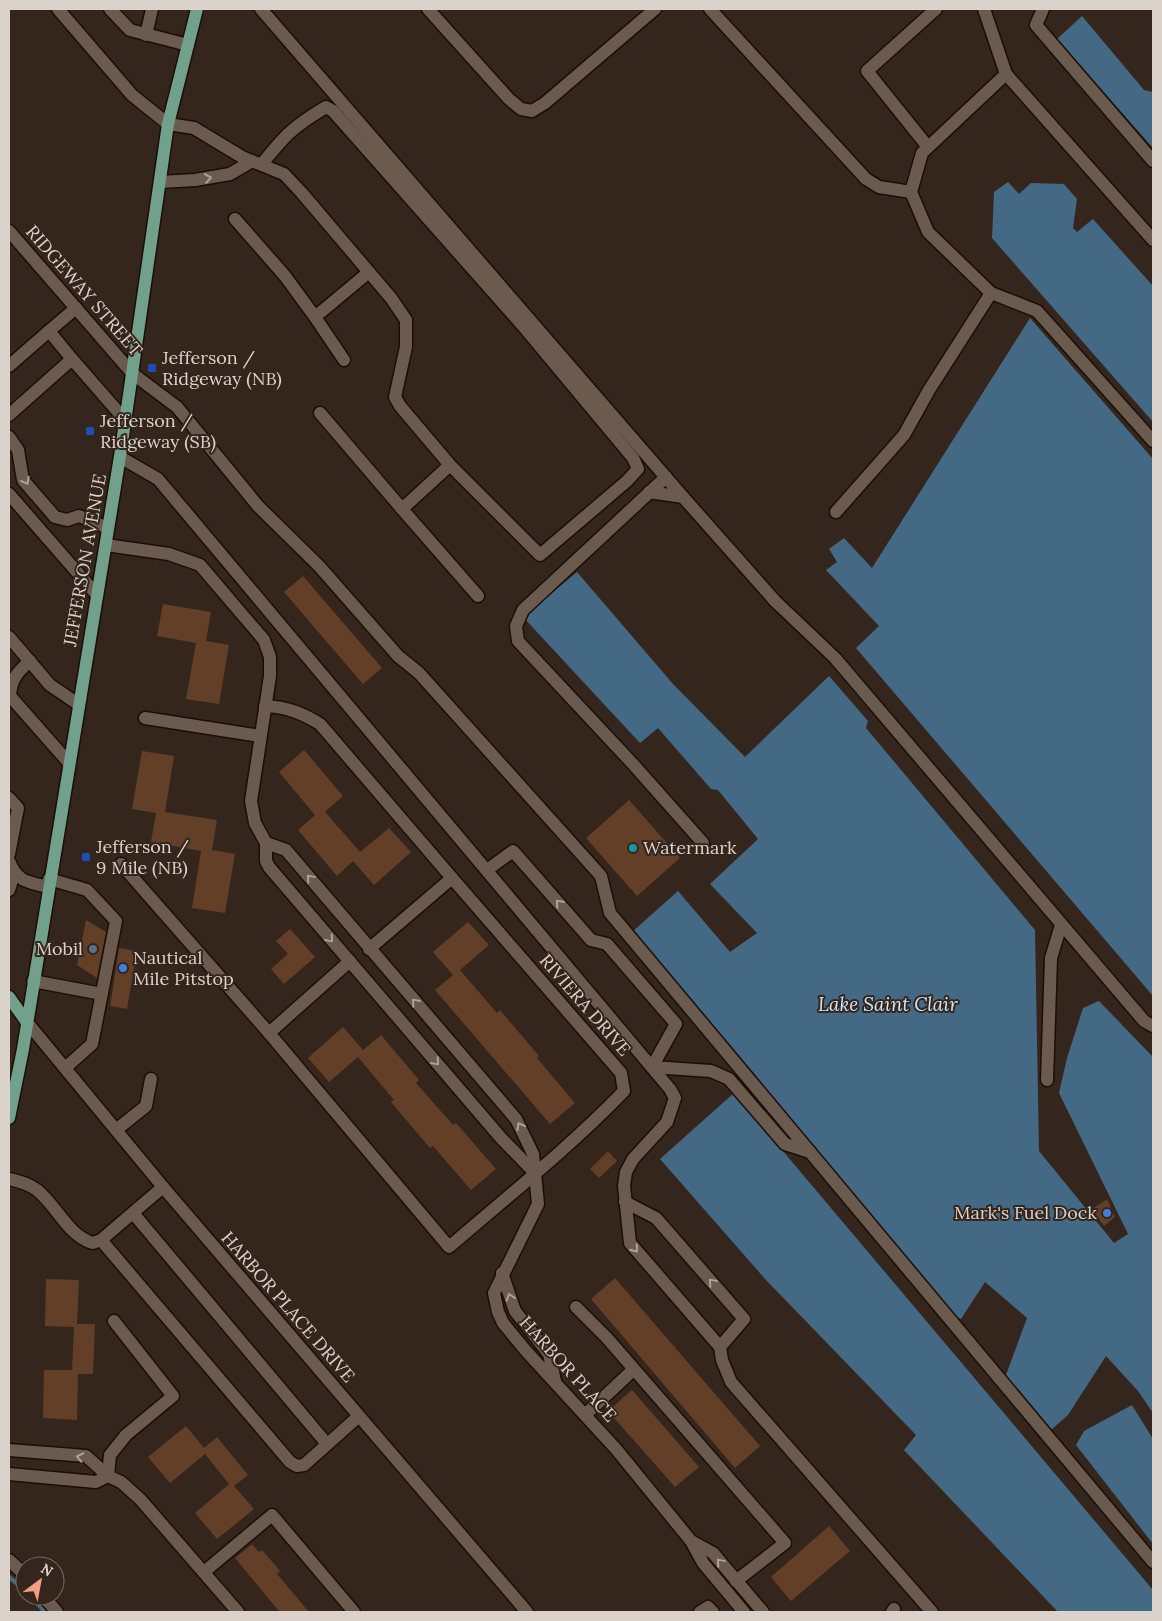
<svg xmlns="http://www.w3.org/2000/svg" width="1162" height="1621" font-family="Lora,serif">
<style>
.water{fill:#446985}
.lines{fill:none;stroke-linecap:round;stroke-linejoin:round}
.stream{stroke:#446985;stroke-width:4.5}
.building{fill:#623f26}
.minor-casing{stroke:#1b0e06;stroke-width:15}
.major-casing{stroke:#1b0e06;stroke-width:15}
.minor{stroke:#6b5a4e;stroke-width:12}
.major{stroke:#71a08c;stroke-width:12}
.oneway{stroke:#afa29a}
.transit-dot{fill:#1a4fb4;stroke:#34261c;stroke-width:2}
.culture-dot{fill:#0f9aa8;stroke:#34261c;stroke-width:2}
.service-dot{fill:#5c6f8a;stroke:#34261c;stroke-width:2}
.shop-dot{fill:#3f7fe0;stroke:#34261c;stroke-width:2}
.labels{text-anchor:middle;stroke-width:4;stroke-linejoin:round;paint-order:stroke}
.street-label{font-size:18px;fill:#dcd2cc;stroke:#34261c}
.poi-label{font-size:18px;fill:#dcd2cc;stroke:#34261c;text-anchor:start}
.water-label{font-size:19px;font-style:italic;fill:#cde5f9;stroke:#34261c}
</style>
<rect width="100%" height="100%" fill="#34261c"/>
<!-- water -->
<g class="water">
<polygon points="1082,16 1144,90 1153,92 1153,148 1057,39"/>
<polygon points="1008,182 1019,194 1031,183 1064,184 1077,199 1073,228 1077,232 1093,219 1153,286 1153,422 992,238 994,192"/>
<polygon points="1030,318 1153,459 1153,996 856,648 879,626 826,570 837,562 829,549 844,538 872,568"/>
<polygon points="577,572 673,684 745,757 829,676 868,721 866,728 1035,930 1039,1151 1114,1243 1128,1234 1059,1093 1067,1058 1083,1008 1099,1001 1153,1057 1153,1413 1138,1391 1106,1356 1068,1415 1051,1430 1006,1375 1027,1318 985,1282 961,1319 952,1314 632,932 678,891 730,952 757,933 710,884 758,839 718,790 711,789 658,728 640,743 523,617"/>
<polygon points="734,1093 1153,1590 1153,1612 1058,1612 904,1450 916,1435 766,1280 660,1159"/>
<polygon points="1132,1405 1153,1439 1153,1544 1076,1445 1084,1431"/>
</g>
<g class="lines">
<!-- stream -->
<g class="stream">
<polyline points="9,1577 25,1590"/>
<polyline points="31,1596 45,1612"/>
</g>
</g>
<!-- building -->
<g class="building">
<polygon points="303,576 382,668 363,684 284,592"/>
<polygon points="163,604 211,612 206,641 229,645 219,704 186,699 196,643 157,636"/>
<polygon points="304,750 343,796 325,812 360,852 389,828 411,852 374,885 353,861 337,876 298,830 315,815 279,772"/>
<polygon points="142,751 174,756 165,812 217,820 212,850 235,854 225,913 192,908 201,851 151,842 156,813 132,809"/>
<polygon points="629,800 680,858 637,896 586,838"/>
<polygon points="86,920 106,932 97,978 77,965"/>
<polygon points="468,922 489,945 460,970 497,1013 500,1010 539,1056 537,1058 575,1103 550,1124 435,990 453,975 433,952"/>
<polygon points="290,929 315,957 284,984 271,969 288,954 276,941"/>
<polygon points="119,948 137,951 127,1009 110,1006"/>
<polygon points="343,1027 363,1050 381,1035 419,1080 416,1083 453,1125 456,1123 496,1169 471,1190 433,1146 430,1148 391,1102 394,1100 358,1057 329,1082 308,1058"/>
<polygon points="608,1151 617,1161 599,1178 590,1169"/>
<polygon points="1107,1199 1115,1217 1104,1226 1092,1209"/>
<polygon points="615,1278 760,1446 735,1468 591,1299"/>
<polygon points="46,1279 79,1280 77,1324 95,1324 93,1374 78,1374 77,1420 43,1418 44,1370 72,1370 74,1327 45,1326"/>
<polygon points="632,1390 699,1467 675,1487 608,1411"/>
<polygon points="186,1426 204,1448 217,1437 248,1475 234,1486 254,1509 217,1539 195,1513 229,1484 205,1454 170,1483 148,1457"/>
<polygon points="829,1526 850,1551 791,1601 771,1577"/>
<polygon points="252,1544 259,1552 262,1550 276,1566 280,1571 277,1574 309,1612 280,1612 273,1604 235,1558"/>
</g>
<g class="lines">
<!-- minor casing -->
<g class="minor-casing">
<g id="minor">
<path d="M58,9L132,95L168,124L194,128L242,157L284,174L301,192L391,298L406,320V347L395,397L400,406L450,465L540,555L627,481L638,469L633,458L523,326L333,111L326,107C294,126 285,135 262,164"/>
<polyline points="110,9 130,30 188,45"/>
<polyline points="261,9 683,497 775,601 835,658 1144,1021 1153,1026"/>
<polyline points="428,9 509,99 521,109 532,111 545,103 655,9"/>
<polyline points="710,9 866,179 879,187 911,192"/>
<polyline points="1043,9 1036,25 1153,161"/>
<polyline points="146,35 152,9"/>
<polyline points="1006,74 1153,240"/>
<polyline points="928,147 867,71 936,9"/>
<polyline points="160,182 195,180 230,174 252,161"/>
<polyline points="235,219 285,276 315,317 369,272"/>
<polyline points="9,231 133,374 177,407 258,506 319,566 398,656 419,673 601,876 610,913 1153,1562"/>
<polyline points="991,293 1037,311 1153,441"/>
<polyline points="315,317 344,360"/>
<polyline points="49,331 76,308"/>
<polyline points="72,359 126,421"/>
<polyline points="9,366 49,331 72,359 9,415"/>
<polyline points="320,413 402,509"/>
<polyline points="9,437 18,450 23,480 55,517 67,520 79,516 108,528"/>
<polyline points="120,457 158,479 670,1089 675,1098 667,1122 633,1159 626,1172 624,1186 630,1243 720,1347 722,1360 731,1382 932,1612"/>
<polyline points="450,465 402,509 478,596"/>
<polyline points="666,477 523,610 516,626 518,641 632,763 703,843"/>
<polyline points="649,492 683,497"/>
<polyline points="9,494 97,595"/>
<polyline points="836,512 904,435 929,390 991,293 928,232 911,192 922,153 1006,74 984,9"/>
<polyline points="106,545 169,554 200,565 264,640 270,657 270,676 251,801 255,823 266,843 266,861 269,867 501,1138 534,1172"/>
<polyline points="9,637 50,685 78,704"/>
<path d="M30,661C17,672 11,680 10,696L69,763"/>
<path d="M265,706C287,707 302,713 320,724L452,878"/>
<polyline points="145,718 260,736"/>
<polyline points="9,798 18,808 9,854"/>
<polyline points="266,843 286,850 516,1119 533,1154 538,1204 494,1293 498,1312 503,1323 526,1351 616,1449 691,1541 703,1563 744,1612"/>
<path d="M9,861C17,882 28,882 48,887"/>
<path d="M121,864L269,1033L449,1247C508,1196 570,1147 624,1091L621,1073L452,878L369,949"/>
<polyline points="487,870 513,851 591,940 607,944 676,1024 652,1067 711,1071 729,1079 785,1144 810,1152"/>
<polyline points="49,879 87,890 116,921 92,1044 65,1068"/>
<polyline points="9,890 14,874"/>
<polyline points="33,981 102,994"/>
<polyline points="26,1021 163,1187 527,1612"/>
<polyline points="269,1033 350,961"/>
<polyline points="1047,1080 1051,958 1061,925"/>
<polyline points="116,1130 146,1106 151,1079"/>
<path d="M9,1179C19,1181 29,1184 37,1190C57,1206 68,1236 93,1243L101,1240L163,1187"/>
<polyline points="625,1202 656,1218 744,1319 720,1347"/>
<polyline points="133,1213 327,1444"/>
<polyline points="101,1240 290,1462 297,1466 304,1465 359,1416"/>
<polyline points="502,1273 515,1311 549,1354 555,1381"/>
<polyline points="576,1307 607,1338 785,1543 736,1581"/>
<polyline points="114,1321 173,1396 126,1435 110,1455 108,1476 121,1482 140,1499 238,1612"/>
<polyline points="585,1415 633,1370"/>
<polyline points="9,1450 86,1456 108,1476 96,1482 9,1474"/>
<polyline points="691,1541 713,1553 763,1612"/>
<polyline points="9,1560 25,1575"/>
<polyline points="204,1572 272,1515 354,1612"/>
<polyline points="43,1596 57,1612"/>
<polyline points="700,1612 708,1607 713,1612"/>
<polyline points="892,1612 894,1609"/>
</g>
</g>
<!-- major casing -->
<g class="major-casing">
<g id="major">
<polyline points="9,997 26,1021"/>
<polyline points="9,1118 23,1049 121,450 168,124 197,9"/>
</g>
</g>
<!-- minor -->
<use href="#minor" class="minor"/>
<!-- major -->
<use href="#major" class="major"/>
</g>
<!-- one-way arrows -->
<defs><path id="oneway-chevron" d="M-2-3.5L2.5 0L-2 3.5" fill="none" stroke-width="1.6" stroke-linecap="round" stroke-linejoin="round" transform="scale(1.25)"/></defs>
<g class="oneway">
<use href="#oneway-chevron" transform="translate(208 178) rotate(-9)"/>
<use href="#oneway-chevron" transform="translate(26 481) rotate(61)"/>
<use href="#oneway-chevron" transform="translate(310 878) rotate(-130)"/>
<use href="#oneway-chevron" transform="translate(559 903) rotate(-131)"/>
<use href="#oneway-chevron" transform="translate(330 939) rotate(49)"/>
<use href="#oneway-chevron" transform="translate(415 1002) rotate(-131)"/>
<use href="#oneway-chevron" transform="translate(436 1062) rotate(49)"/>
<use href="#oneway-chevron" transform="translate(520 1126) rotate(-118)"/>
<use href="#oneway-chevron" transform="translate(635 1249) rotate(51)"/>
<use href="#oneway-chevron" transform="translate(712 1282) rotate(-131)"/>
<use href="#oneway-chevron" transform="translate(510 1297) rotate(-108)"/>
<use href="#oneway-chevron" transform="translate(80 1457) rotate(-168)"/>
<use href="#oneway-chevron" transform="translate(720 1562) rotate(-130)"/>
</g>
<!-- markers -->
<g class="transit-dot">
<rect x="147" y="363" width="10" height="10" rx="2.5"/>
<rect x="85" y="426" width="10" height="10" rx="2.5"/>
<rect x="81" y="852" width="10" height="10" rx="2.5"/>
</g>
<circle class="culture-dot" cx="633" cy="848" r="5"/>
<circle class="service-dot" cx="93" cy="949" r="5"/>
<g class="shop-dot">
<circle cx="123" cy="968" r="5"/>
<circle cx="1107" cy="1213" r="5"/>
</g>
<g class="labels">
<!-- street labels -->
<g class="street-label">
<text transform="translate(84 291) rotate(49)" y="6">RIDGEWAY STREET</text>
<text transform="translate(85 560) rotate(-80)" y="6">JEFFERSON AVENUE</text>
<text transform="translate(585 1005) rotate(49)" y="6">RIVIERA DRIVE</text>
<text transform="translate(288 1307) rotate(49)" y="6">HARBOR PLACE DRIVE</text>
<text transform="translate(568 1369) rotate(48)" y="6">HARBOR PLACE</text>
</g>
<!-- poi labels -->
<g class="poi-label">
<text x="162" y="364">Jefferson /<tspan x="162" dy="21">Ridgeway (NB)</tspan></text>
<text x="100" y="427">Jefferson /<tspan x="100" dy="21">Ridgeway (SB)</tspan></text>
<text x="96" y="853">Jefferson /<tspan x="96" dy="21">9 Mile (NB)</tspan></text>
<text x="643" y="854">Watermark</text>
<text x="83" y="955" text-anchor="end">Mobil</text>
<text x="133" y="964">Nautical<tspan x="133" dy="21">Mile Pitstop</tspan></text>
<text x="1097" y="1219" text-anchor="end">Mark's Fuel Dock</text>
</g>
<!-- water labels -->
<g class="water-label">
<text x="888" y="1011">Lake Saint Clair</text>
</g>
</g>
<!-- border -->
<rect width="1162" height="1621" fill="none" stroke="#dcd2cc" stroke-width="20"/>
<!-- north arrow -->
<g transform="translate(40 1581) rotate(32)"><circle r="24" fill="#34261c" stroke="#776b62"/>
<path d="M0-4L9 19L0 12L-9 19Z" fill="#f39f83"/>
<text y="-8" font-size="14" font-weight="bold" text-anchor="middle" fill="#dcd2cc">N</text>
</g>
</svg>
